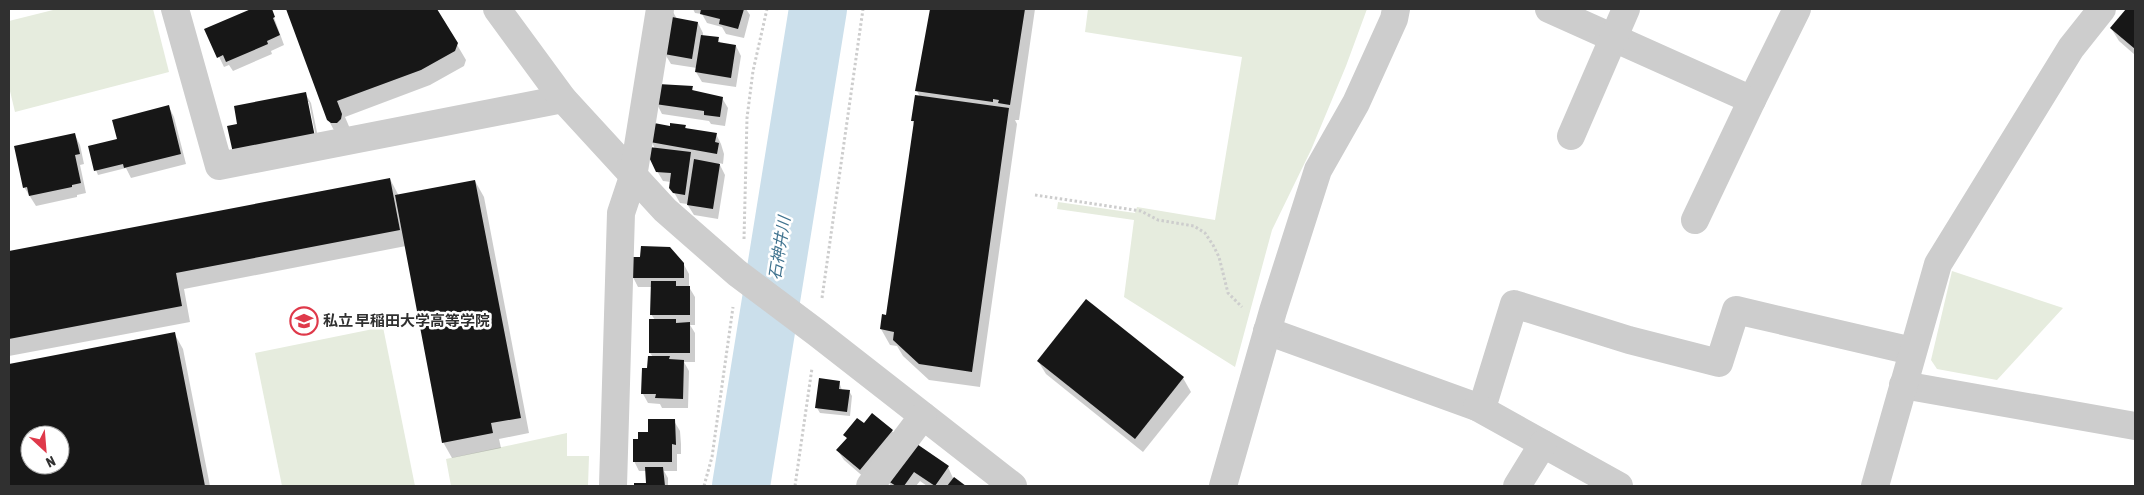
<svg xmlns="http://www.w3.org/2000/svg" width="2144" height="495" font-family="'Asap Condensed','Noto Sans JP',sans-serif">
<style>
.green{fill:#e6ecde}
.shadow{fill:#0003;fill-rule:evenodd}
.lines{fill:none;stroke-linecap:round;stroke-linejoin:round}
.river{stroke:#cbdfeb;stroke-width:58}
.building{fill:#171717;fill-rule:evenodd}
.path{stroke:#cdcdcd;stroke-width:3;stroke-dasharray:2.5 2.5;stroke-linecap:butt}
.minor{stroke:#cdcdcd;stroke-width:28}
.labels{text-anchor:middle;stroke-width:5;stroke-linejoin:round;paint-order:stroke}
.poi-label{font-size:15px;font-weight:bold;fill:#303030;stroke:#fff;text-anchor:start}
.water-label{font-size:16px;font-style:italic;fill:#40738f;stroke:#fff}
</style>
<rect width="100%" height="100%" fill="#fff"/>
<!-- green -->
<g class="green">
<polygon points="57,9 153,9 169,72 15,112 9,87 9,21"/>
<polygon points="1088,9 1367,9 1346,66 1311,150 1272,230 1235,367 1124,297 1134,220 1057,209 1058,202 1135,213 1137,207 1215,220 1242,57 1085,32"/>
<polygon points="1952,271 2063,308 1997,380 1937,369 1931,360"/>
<polygon points="383,327 415,486 282,486 255,353"/>
<polygon points="567,433 567,456 589,456 588,486 451,486 446,459"/>
</g>
<!-- shadow -->
<g class="shadow">
<polygon points="254,9 271,9 284,45 271,51 272,54 233,71 229,65 224,67 206,30"/>
<polygon points="287,9 436,9 466,60 464,66 430,85 345,117 351,131 337,136 328,119"/>
<polygon points="693,9 746,9 750,15 744,38 726,34 722,27 707,23 702,14 695,13"/>
<polygon points="931,9 1035,9 1019,120 1015,120 1017,124 980,387 929,380 903,356 897,346 890,345 881,329 887,316 914,125 912,120 920,97 917,91"/>
<polygon points="2127,9 2135,9 2135,55 2119,41 2111,28"/>
<polygon points="673,12 677,19 698,23 703,33 703,36 718,39 721,44 736,46 741,56 736,87 702,82 696,72 697,68 671,64 665,54"/>
<polygon points="692,88 694,92 722,98 728,108 725,126 711,124 709,121 662,114 657,104"/>
<path d="M305,93L311,103L320,147L239,125ZM307,102H309L317,143H315Z"/>
<polygon points="169,107 174,117 186,164 131,178 126,168 98,175 96,170 116,140"/>
<polygon points="685,126 687,129 716,134 721,144 724,154 723,164 719,163 725,175 718,219 694,215 687,204 680,203 671,187 671,182 663,181 657,171 655,149 652,142 671,127"/>
<polygon points="75,135 80,145 84,164 80,165 86,193 77,195 77,197 36,206 24,187"/>
<polygon points="390,179 399,196 475,181 484,197 529,433 499,439 501,448 452,458 443,442 406,246 184,289 190,322 9,356 9,252"/>
<polygon points="683,263 689,274 689,287 695,297 695,325 690,325 695,333 695,362 684,362 689,371 688,408 662,408 660,404 648,403 643,394 653,357 650,353 655,320 651,314 652,287 638,287 633,277"/>
<polygon points="1086,301 1183,378 1191,392 1143,452 1046,374 1038,361"/>
<path d="M174,333L183,349L210,486H9V365ZM30,435H60V465H30Z"/>
<polygon points="839,382 842,390 849,391 852,396 850,416 820,413 817,408"/>
<polygon points="674,421 680,431 681,444 681,454 677,454 677,471 664,471 668,478 668,486 636,486 647,484 647,471 639,471 634,461 639,441"/>
<polygon points="864,425 892,431 898,441 866,479 844,460 838,451 848,440 845,435"/>
<polygon points="914,444 948,467 953,478 964,486 927,486 920,481 916,486 891,486 887,479"/>
</g>
<g class="lines">
<!-- river -->
<polyline class="river" points="741,486 818,9"/>
</g>
<!-- building -->
<g class="building">
<polygon points="251,9 272,9 275,17 273,18 280,35 267,41 268,44 226,62 223,55 217,58 204,29"/>
<polygon points="286,9 437,9 458,43 455,51 421,70 337,101 342,114 341,119 337,123 331,123 327,120"/>
<polygon points="701,9 744,9 738,29 719,24 720,19 700,14"/>
<polygon points="930,9 1025,9 1010,105 998,103 999,100 993,99 993,102 915,91"/>
<polygon points="2126,9 2135,9 2135,49 2110,28"/>
<polygon points="672,17 698,22 692,59 664,54"/>
<polygon points="701,35 719,37 718,42 736,45 731,78 695,72"/>
<polygon points="658,84 693,86 692,90 723,97 720,117 704,115 704,111 655,104"/>
<polygon points="306,92 315,137 233,153 227,126 237,124 234,106"/>
<polygon points="915,95 1009,108 972,372 919,364 893,340 894,332 880,329 882,314 886,315 914,121 911,121"/>
<polygon points="169,105 181,154 124,168 123,164 94,171 88,146 117,139 112,120"/>
<polygon points="654,123 670,126 670,123 686,125 685,128 717,133 715,142 719,143 717,154 650,142"/>
<polygon points="75,133 80,154 75,155 81,183 72,185 72,187 29,196 27,187 23,188 14,146"/>
<polygon points="649,147 691,152 685,195 673,193 669,188 671,173 656,172 648,155"/>
<polygon points="694,159 720,164 713,209 687,205"/>
<polygon points="390,178 400,230 176,273 182,306 9,339 9,251"/>
<polygon points="475,180 521,418 491,423 493,433 442,443 395,195"/>
<polygon points="641,246 670,247 684,263 684,278 631,278 632,257 640,257"/>
<polygon points="651,281 676,281 676,286 690,286 690,315 650,315"/>
<polygon points="1086,299 1184,377 1135,439 1037,361"/>
<polygon points="649,319 676,319 676,323 690,322 690,353 649,353"/>
<path d="M175,332L205,486H9V364ZM30,435H60V465H30Z"/>
<polygon points="648,356 670,356 669,359 684,360 683,399 655,398 656,394 641,394 642,368 647,368"/>
<polygon points="819,378 840,381 839,389 850,390 847,412 815,408"/>
<polygon points="872,413 893,430 860,470 836,450 847,438 843,435 857,418 864,423"/>
<polygon points="648,419 675,419 676,445 672,444 672,462 633,462 633,439 638,439 638,432 648,432"/>
<polygon points="914,442 949,466 935,486 914,472 904,486 896,486 885,479"/>
<polygon points="645,467 663,467 665,486 634,486 634,483 646,483"/>
<polygon points="954,477 966,486 947,486"/>
</g>
<g class="lines">
<!-- path -->
<g class="path">
<polyline points="1035,195 1141,211 1158,220 1194,226 1205,233 1213,245 1219,257 1228,293 1242,307"/>
<polyline points="744,239 747,118 753,71 767,9"/>
<polyline points="822,298 863,9"/>
<polyline points="704,486 712,457 733,307"/>
<polyline points="795,486 812,368"/>
</g>
<!-- minor -->
<g class="minor">
<polyline points="175,9 219,166 563,99"/>
<polyline points="497,9 563,99 665,210 737,273 817,333 1013,486"/>
<polyline points="1549,9 1752,100 1797,9"/>
<polyline points="1571,136 1626,9"/>
<polyline points="1695,220 1752,100"/>
<polyline points="1267,331 1477,407 1485,398 1514,304 1629,340 1719,363 1736,310 1912,351"/>
<polyline points="1903,385 2135,426"/>
<polyline points="1477,407 1619,486"/>
<polyline points="613,486 621,213 633,177 660,9"/>
<polyline points="870,486 923,416"/>
<polyline points="1223,486 1273,311 1318,170 1356,103 1394,19 1396,9"/>
<polyline points="1517,486 1543,444"/>
<polyline points="1875,486 1938,264 2071,48 2102,9"/>
</g>
</g>
<!-- icons -->
<defs>
<g id="school-ring" transform="scale(1.4375)"><circle r="9.5" fill="#fff" stroke="#df394a" stroke-width="1.5"/><path d="M0-5L7-2L0 1L-7-2ZM-4 1L0 2.5L4 1V4Q0 6-4 4Z" fill="#df394a"/></g>
</defs>
<g fill-rule="evenodd">
<use href="#school-ring" x="304" y="321"/>
</g>
<g class="labels">
<!-- poi labels -->
<g class="poi-label">
<text x="323" y="326">私立 早稲田大学高等学院</text>
</g>
<!-- water labels -->
<g class="water-label">
<text transform="translate(779 248) rotate(-81)" y="6">石神井川</text>
</g>
</g>
<!-- border -->
<rect width="2144" height="495" fill="none" stroke="#303030" stroke-width="20"/>
<!-- north arrow -->
<g transform="translate(45 450) rotate(154)"><circle r="24" fill="#ffffff" stroke="#acacac"/>
<path d="M0-4L9 19L0 12L-9 19Z" fill="#df394a"/>
<text y="-8" font-size="14" font-weight="bold" text-anchor="middle" fill="#303030">N</text>
</g>
</svg>
